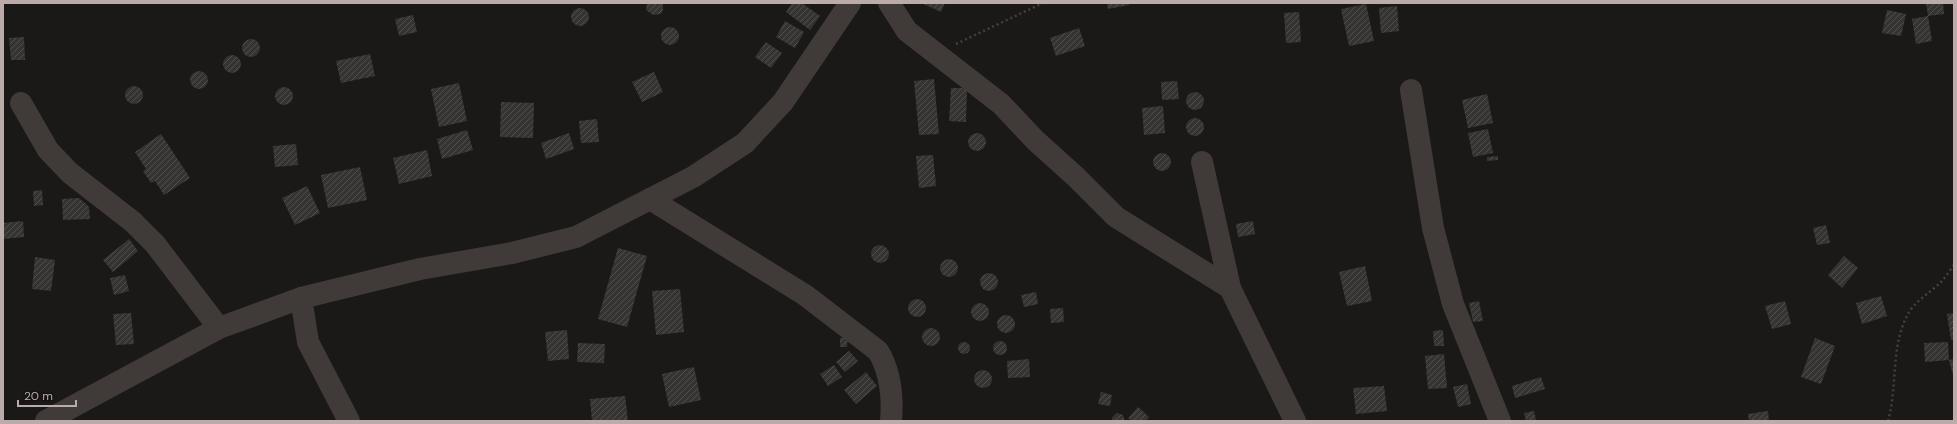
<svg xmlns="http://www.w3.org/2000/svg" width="1957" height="424" font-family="'DM Sans',sans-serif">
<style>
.building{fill:url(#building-hatch)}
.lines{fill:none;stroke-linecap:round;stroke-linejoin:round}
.path{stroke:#473f3f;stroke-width:2.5;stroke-dasharray:2 3;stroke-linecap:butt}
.minor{stroke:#403a39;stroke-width:22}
</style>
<defs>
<pattern id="building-hatch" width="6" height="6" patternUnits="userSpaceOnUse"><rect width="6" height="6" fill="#363433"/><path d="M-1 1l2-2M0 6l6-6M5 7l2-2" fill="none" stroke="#514f4e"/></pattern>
</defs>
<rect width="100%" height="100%" fill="#1a1918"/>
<!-- building -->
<g class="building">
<polygon points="647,3 663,3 663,10 661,14 653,15 646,10"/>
<polygon points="792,3 802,3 820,16 810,30 786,12"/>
<polygon points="921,3 945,3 941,12"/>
<polygon points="1107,3 1129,3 1129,5 1108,9"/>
<polygon points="1926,3 1943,3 1944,14 1928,16"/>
<polygon points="1366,4 1374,41 1349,46 1341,9"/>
<polygon points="1397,6 1399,31 1381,33 1379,8"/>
<circle cx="580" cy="17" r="9"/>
<polygon points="1887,10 1906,14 1901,36 1882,33"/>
<polygon points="1299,12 1301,42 1286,43 1284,13"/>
<polygon points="413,15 417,32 399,36 395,19"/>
<polygon points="1928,16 1932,41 1916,44 1912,19"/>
<polygon points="785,21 804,32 795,48 776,37"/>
<circle cx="670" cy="36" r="9"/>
<polygon points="1079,28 1085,46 1056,56 1050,38"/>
<polygon points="24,37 25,60 11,60 9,38"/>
<circle cx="251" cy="48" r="9"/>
<polygon points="766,42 782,53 771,68 755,57"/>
<polygon points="370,54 375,76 341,83 336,61"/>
<circle cx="232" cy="64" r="9"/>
<circle cx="199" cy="80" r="9"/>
<polygon points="654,72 663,92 642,102 632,82"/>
<polygon points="934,79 939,134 919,135 914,81"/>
<polygon points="1177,81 1179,99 1162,100 1161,82"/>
<polygon points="459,83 467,121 439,127 431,89"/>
<circle cx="134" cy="95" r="9"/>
<circle cx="284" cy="96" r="9"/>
<polygon points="951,88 967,88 966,122 949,121"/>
<circle cx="1195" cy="101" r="9"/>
<polygon points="1487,94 1493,123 1468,128 1462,100"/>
<polygon points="501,102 534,103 533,138 500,137"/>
<polygon points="1163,106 1165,133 1144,135 1142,108"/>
<circle cx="1195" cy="127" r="9"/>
<polygon points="597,119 599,142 581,143 579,121"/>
<polygon points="1488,129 1493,153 1473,157 1468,133"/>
<polygon points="467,130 473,150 442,159 437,139"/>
<polygon points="569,133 574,149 546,159 541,143"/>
<circle cx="977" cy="142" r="9"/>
<polygon points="161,134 190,178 164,195 155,181 151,183 143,171 146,169 135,152"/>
<polygon points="296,144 298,165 275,167 273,146"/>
<polygon points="427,150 432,176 399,184 393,158"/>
<circle cx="1162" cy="162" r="9"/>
<polygon points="933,155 936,186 919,188 916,156"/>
<polygon points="1498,156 1498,160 1487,161 1487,157"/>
<polygon points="360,167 367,200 328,208 321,175"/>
<polygon points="307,186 320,213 295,225 282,198"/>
<polygon points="42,190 43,205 34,206 33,191"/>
<polygon points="79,198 89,207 90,219 63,220 62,199"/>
<polygon points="23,221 24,237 3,239 3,223"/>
<polygon points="1253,221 1255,234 1238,237 1236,224"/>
<polygon points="1826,225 1830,243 1817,245 1813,228"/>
<polygon points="129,239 138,251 113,272 103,260"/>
<circle cx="880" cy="254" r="9"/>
<polygon points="618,248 647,256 627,327 598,319"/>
<polygon points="1844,256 1858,268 1842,288 1828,275"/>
<polygon points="35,257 55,260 51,291 32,289"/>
<circle cx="949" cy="268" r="9"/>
<polygon points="1365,266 1372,301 1347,306 1339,272"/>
<circle cx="989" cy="282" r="9"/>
<polygon points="125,275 129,291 114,295 110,278"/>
<polygon points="680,289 684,332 656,335 652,291"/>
<polygon points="1036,292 1038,304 1024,307 1021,295"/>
<polygon points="1881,296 1887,316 1862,324 1856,303"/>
<circle cx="917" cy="308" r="9"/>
<polygon points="1479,301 1483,321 1473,322 1469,303"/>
<polygon points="1785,301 1791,324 1772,329 1765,306"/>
<circle cx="980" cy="312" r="9"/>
<polygon points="1063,308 1064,322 1051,323 1050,309"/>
<polygon points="131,313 134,344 116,345 113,314"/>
<polygon points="1954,313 1954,339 1951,340 1947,314"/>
<circle cx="1006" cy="324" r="9"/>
<circle cx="931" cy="337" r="9"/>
<polygon points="567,330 569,359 548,361 545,332"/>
<polygon points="1443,330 1444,346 1434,346 1433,331"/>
<polygon points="840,338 848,338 847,347 840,347"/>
<polygon points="1815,338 1835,346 1821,384 1801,377"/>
<circle cx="1000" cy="348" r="7"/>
<polygon points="1948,342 1949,360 1954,359 1954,379 1949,360 1925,362 1924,343"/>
<circle cx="964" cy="348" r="6"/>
<polygon points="578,343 605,344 604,363 577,362"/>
<polygon points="849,351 858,361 845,372 836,362"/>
<polygon points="1444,354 1447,388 1428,389 1425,356"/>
<polygon points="1029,359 1030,377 1008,378 1007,361"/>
<polygon points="834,365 842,377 828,386 820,374"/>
<polygon points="694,367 701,400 669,407 662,374"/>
<circle cx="983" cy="379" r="9"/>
<polygon points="866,372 877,386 856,404 844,390"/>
<polygon points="1541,377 1545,389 1515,398 1512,386"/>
<polygon points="1467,384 1471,404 1458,407 1453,387"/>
<polygon points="1384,386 1387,411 1356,414 1353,388"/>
<polygon points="1101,392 1112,395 1110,406 1098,404"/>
<polygon points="625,396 628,421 592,421 590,399"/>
<polygon points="1138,407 1149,417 1145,421 1132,421 1128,418"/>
<polygon points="1534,411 1536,420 1526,421 1524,413"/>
<polygon points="1768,411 1769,421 1749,421 1748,414"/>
<polygon points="1117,413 1123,415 1125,421 1112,421 1112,418"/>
</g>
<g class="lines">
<!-- path -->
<g class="path">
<polyline points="956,44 1043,3"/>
<path d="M1888,421C1898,386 1890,347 1908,314C1915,301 1931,292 1941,282C1946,277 1950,270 1954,265"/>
</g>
<!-- minor -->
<g class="minor">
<polyline points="889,3 907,31 1001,104 1035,140 1076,177 1116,217 1230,288"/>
<polyline points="1411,90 1433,228 1453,304 1500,421"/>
<polyline points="21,103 48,150 70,173 133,222 155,244 219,328"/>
<polyline points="1202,162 1230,288 1295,421"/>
<path d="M650,199L805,295L878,351C890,371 893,397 891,421"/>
<polyline points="301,298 308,342 349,421"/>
<polyline points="46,421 219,328 301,298 420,269 512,253 576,237 693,177 745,143 783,102 850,3"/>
</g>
</g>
<!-- border -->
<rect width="1957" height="424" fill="none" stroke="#bbaba9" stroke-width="8"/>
<!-- scale -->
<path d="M18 400v6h58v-6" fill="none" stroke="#bbaba9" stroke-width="2"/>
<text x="24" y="400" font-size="12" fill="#bbaba9" stroke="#151413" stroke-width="3" paint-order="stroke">20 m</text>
</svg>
